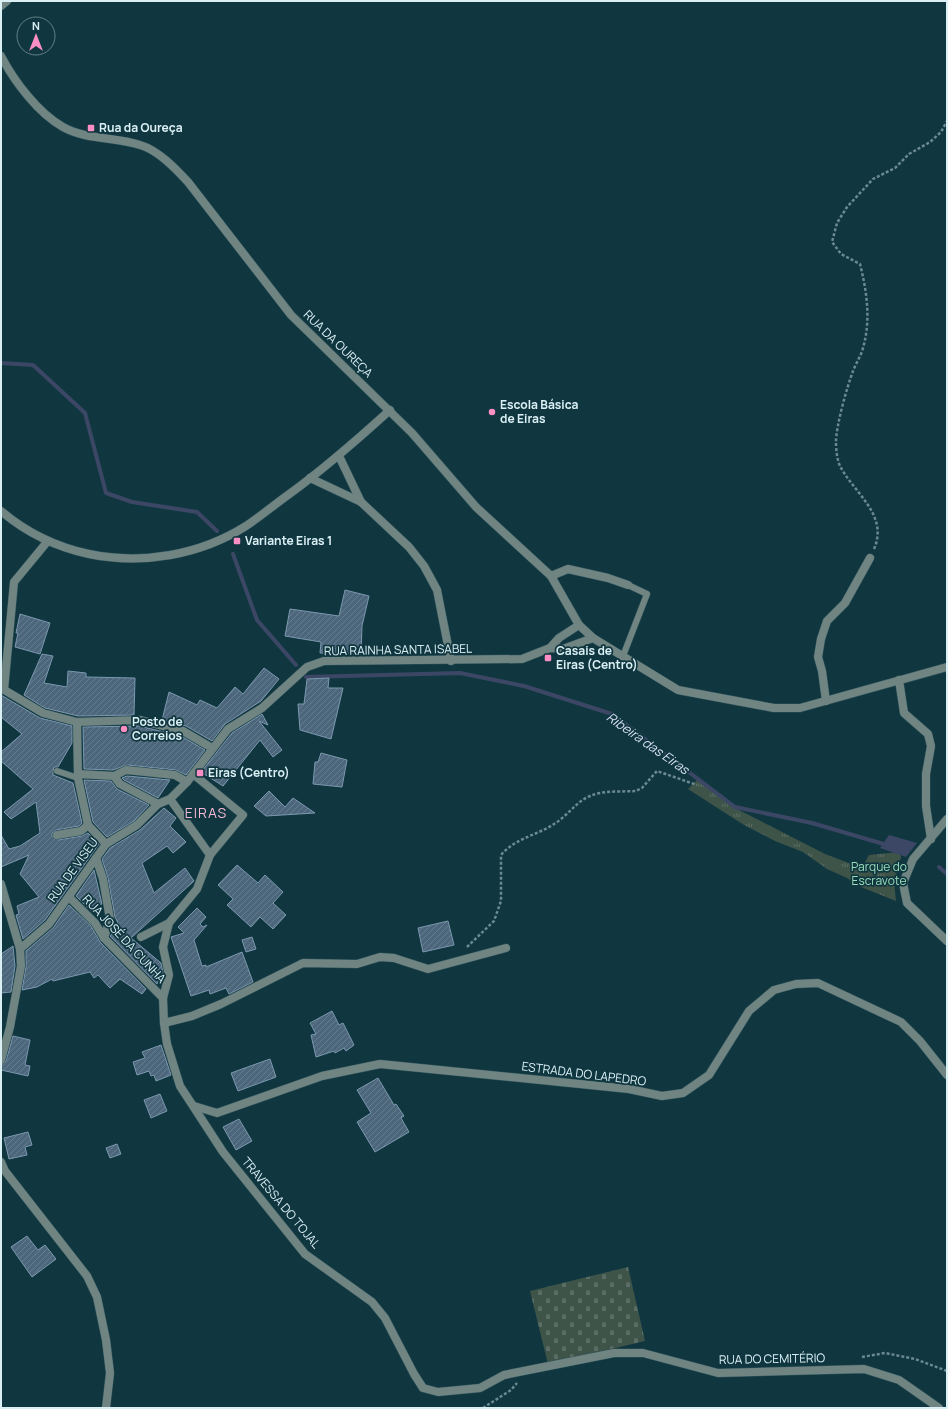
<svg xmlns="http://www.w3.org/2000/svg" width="948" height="1409" font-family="Manrope,sans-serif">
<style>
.cemetery{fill:url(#cemetery-stones)}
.park{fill:url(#park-tufts)}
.water{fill:#3c4766}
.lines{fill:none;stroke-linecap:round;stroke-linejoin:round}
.stream{stroke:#3c4766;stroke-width:4}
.building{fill:url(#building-hatch);stroke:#7c98af}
.service-casing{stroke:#30555d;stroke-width:7}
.minor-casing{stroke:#30555d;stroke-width:9}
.tertiary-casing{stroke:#30555d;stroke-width:9}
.path{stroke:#6a8990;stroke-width:2.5;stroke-dasharray:3 2;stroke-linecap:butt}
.service{stroke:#708482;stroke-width:6}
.minor{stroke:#708482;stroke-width:8}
.tertiary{stroke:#708482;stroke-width:8}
.poi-dot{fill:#fb8fc3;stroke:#103740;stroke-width:1.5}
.labels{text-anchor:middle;stroke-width:3.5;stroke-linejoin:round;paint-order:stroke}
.poi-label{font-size:12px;font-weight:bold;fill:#dbf0f5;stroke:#103740;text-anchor:start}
.street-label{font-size:12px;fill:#dbf0f5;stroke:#103740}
.park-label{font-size:12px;fill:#99ddba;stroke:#103740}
.water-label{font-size:13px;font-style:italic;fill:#d5def5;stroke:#103740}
.quarter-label{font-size:14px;letter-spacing:1px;fill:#f6b8d4;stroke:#103740}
</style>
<defs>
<pattern id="cemetery-stones" width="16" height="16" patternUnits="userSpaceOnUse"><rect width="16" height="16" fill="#3f5449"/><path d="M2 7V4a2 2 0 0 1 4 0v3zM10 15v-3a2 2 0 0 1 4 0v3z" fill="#5a6d64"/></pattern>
<pattern id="park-tufts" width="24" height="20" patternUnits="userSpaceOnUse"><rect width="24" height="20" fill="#3f5449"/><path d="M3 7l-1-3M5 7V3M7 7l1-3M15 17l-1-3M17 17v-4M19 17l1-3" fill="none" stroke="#5a6d64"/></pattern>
<pattern id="building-hatch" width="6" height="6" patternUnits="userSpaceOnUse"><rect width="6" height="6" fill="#4c667b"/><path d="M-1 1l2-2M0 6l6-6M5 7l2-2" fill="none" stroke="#657c8e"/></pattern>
</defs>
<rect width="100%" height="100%" fill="#103740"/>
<!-- cemetery -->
<polygon class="cemetery" points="628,1267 645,1341 548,1364 530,1291"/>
<!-- park -->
<polygon class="park" points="697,780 739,810 825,854 862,868 869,855 900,852 901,857 894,882 896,901 861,887 847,878 827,869 803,852 775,841 744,825 688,789"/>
<!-- water -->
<polygon class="water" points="889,835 917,843 906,857 880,848"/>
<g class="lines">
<!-- stream -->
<g class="stream">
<polyline points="1,363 33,365 85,413 106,493 132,502 197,512 217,531"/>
<polyline points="233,554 257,620 296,665"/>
<polyline points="306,677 460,673 524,686 612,714 735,807 812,823 887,845"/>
<polyline points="939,867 947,874"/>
</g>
</g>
<!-- building -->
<g class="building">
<polygon points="345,590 369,596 362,626 361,654 320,653 321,642 285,636 290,609 339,616"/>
<polygon points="20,614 50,623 40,654 15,647 18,633 16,633"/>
<polygon points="42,654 53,656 44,683 67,687 68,671 86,673 86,677 135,678 134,715 78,716 45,708 24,695"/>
<polygon points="264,668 279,679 261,701 225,724 212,741 186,726 162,720 169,692 197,705 200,700 217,708 235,687 243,694"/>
<polygon points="329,678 328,688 343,688 331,739 300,730 298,704 304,704 307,679"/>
<polygon points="1,695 40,718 72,726 72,743 58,767 54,767 53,772 53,775 73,783 82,823 79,826 56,830 52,833 52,836 58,840 82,836 88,833 99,844 45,920 23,939 16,915 19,914 17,906 39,897 20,874 29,855 1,867 1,835 9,849 20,846 40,833 36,802 11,819 4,812 33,789 1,761 1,752 22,734 1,717"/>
<polygon points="262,714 268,725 259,721 282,750 273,757 260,740 223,786 201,772 232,733"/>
<polygon points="139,726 181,736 205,750 186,775 176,770 127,765 113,770 84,769 83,727"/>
<polygon points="321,753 347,760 342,787 313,784 315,762 318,762"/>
<polygon points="127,776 170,780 158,798 124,780 122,778"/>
<polygon points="84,780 111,781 117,789 149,805 134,821 107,837 93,822"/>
<polygon points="269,791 285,807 293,798 315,813 266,816 254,806"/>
<polygon points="164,808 176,818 170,826 186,842 173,853 167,846 142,863 154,893 185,868 194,881 131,938 161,963 163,972 157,984 110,936 119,925 115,917 108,878 102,859 110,848 140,830"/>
<polygon points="237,865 258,883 265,875 283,892 273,903 286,915 273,929 260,917 251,927 227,905 233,899 218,885"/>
<polygon points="94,870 102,904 97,905 91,911 76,896"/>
<polygon points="69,905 91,926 100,942 146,989 142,994 120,979 110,988 98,975 94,978 90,972 53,981 52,979 37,987 22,990 26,967 26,951 53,928"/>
<polygon points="197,908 206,917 200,924 203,927 207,925 194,940 202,966 206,965 206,967 242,952 253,982 229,994 226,988 210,994 209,990 191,996 171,937 184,933 178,927"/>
<polygon points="448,921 454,945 423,952 418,928"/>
<polygon points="252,937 256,949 246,952 242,940"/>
<polygon points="13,946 15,966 11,992 1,993 1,954"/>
<polygon points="332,1011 339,1025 343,1023 354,1045 346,1051 344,1048 335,1053 334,1051 316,1057 311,1035 316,1034 310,1023"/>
<polygon points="13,1036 30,1040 25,1065 30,1066 28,1076 1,1070 1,1065 6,1061"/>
<polygon points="161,1045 171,1075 156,1081 154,1075 151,1076 149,1071 137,1075 133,1062 145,1058 142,1052"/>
<polygon points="270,1059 276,1077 238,1091 231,1073"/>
<polygon points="378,1078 394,1105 396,1104 404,1116 401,1118 409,1132 375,1152 357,1122 371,1113 357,1090"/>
<polygon points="160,1094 167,1111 151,1118 144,1100"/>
<polygon points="239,1119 252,1141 236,1150 223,1127"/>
<polygon points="28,1132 32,1145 25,1147 27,1155 9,1159 4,1138"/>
<polygon points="117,1144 121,1154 110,1158 106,1148"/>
<polygon points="27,1236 38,1250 45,1245 56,1259 32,1277 11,1247"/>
</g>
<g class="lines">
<!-- service casing -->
<g class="service-casing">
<g id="service">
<polyline points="623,656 647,594 628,585"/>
<polyline points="57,771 78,778"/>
</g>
</g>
<!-- minor casing -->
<g class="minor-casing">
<g id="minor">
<polyline points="1,6 7,1"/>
<path d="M1,56C14,81 38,113 63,127C86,140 116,137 140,145C158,150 176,169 188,182L291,315L412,433L476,507L551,576L579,625L593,638L678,690L774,708H800L947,667"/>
<polyline points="339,456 361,502"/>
<polyline points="310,478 361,502 409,547 424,566 437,590 451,661"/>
<polyline points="551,576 568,569 608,578 628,585"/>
<polyline points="550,648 563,649 593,638"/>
<polyline points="899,680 904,713 928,734 931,746 926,774 926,806 931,839"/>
<polyline points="1,688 43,713 77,722 140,720 183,731 212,748"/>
<polyline points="4,690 14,582 47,542"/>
<polyline points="826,701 822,671 818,657 821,639 827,621 845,603 870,558"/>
<polyline points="77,722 78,778 88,825 106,844"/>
<polyline points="78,774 114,776 120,784 158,804"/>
<polyline points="114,776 126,770 175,775 187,782"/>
<polyline points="170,799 210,855 243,815 193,774"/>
<polyline points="947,819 913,859 903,883 907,903 947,941"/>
<polyline points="57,835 81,831 88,825"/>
<polyline points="210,855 197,889 169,923 163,947 169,975 163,998 164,1023 167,1044 180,1086 223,1152 305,1254 372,1302 385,1318 414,1374 423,1388 438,1392 480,1388 504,1375 614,1353 643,1353 718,1373 864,1369 899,1380 939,1408"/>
<polyline points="96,858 103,879 110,919 104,938"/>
<polyline points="1,884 20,949 21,966 10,1027 1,1060"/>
<polyline points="69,897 95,923 104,938 163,998"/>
<polyline points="141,937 169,923"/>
<polyline points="20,949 49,924 106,844 137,825 158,804 170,799 187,782 228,729 262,708 307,667 324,661 522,659 550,648 559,638 579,625"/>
<polyline points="164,1023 192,1016 221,1004 303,963 357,964 380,957 394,958 428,969 506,948"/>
<polyline points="194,1106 217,1113 322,1076 380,1064 629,1089 662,1096 683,1093 709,1075 749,1011 774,990 796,984 818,983 901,1022 920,1041 947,1075"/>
<polyline points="1,1162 5,1171 87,1276 97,1297 106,1340 110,1373 106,1408"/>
</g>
</g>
<!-- tertiary casing -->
<g class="tertiary-casing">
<path id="tertiary" d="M1,511C27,533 56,547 89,554C143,565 200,555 246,526C261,516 274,505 288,495C324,469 357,440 390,410"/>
</g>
<!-- path -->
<g class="path">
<path d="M874,549C889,515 854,493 840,466C837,460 836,449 836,442C836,426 847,387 853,371C856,363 861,356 863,348C871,320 867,292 860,264L841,254L832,242L837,223L847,207L873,179L895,168L909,154L930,142L941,132L947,121"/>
<path d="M467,947L494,921L501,901V855C517,836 542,835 561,819C571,811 578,801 590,796C603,790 622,792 636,791L642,788L657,771L697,785"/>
<polyline points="862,1357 885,1353 915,1359 947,1371"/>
<polyline points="483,1408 511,1390 517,1383"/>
</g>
<!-- service -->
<use href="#service" class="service"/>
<!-- minor -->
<use href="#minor" class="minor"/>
<!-- tertiary -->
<use href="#tertiary" class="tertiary"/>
</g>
<!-- markers -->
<g class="poi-dot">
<rect x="87" y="124" width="8" height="8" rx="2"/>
<circle cx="492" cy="412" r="4"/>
<rect x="233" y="537" width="8" height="8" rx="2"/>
<rect x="544" y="654" width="8" height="8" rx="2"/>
<circle cx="124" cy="729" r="4"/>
<rect x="196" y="769" width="8" height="8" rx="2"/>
</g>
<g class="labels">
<!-- poi labels -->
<g class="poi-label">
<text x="99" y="132">Rua da Oureça</text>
<text x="500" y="409">Escola Básica<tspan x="500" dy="14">de Eiras</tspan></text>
<text x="245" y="545">Variante Eiras 1</text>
<text x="556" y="655">Casais de<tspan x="556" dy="14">Eiras (Centro)</tspan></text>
<text x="132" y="726">Posto de<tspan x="132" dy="14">Correios</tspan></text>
<text x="208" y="777">Eiras (Centro)</text>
</g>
<!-- street labels -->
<g class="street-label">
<text transform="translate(338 344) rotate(44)" y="4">RUA DA OUREÇA</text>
<text transform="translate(398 650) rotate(-1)" y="4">RUA RAINHA SANTA ISABEL</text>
<text transform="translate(73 870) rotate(-54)" y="4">RUA DE VISEU</text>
<text transform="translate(124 939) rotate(47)" y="4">RUA JOSÉ DA CUNHA</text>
<text transform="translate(584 1074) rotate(7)" y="4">ESTRADA DO LAPEDRO</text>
<text transform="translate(281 1203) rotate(50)" y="4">TRAVESSA DO TOJAL</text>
<text transform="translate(772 1359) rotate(-1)" y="4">RUA DO CEMITÉRIO</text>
</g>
<!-- park labels -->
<g class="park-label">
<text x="879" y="871">Parque do<tspan x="879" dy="14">Escravote</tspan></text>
</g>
<!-- water labels -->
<g class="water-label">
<text transform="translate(648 743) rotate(35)" y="5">Ribeira das Eiras</text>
</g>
<!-- quarter labels -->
<g class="quarter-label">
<text x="206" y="818">EIRAS</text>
</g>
</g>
<!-- border -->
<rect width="948" height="1409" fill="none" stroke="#dbf0f5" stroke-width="4"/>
<!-- north arrow -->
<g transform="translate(36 36)"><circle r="19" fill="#103740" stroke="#618188"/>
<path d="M0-3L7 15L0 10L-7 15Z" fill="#fb8fc3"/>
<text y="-6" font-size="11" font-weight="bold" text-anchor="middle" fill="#dbf0f5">N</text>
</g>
</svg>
